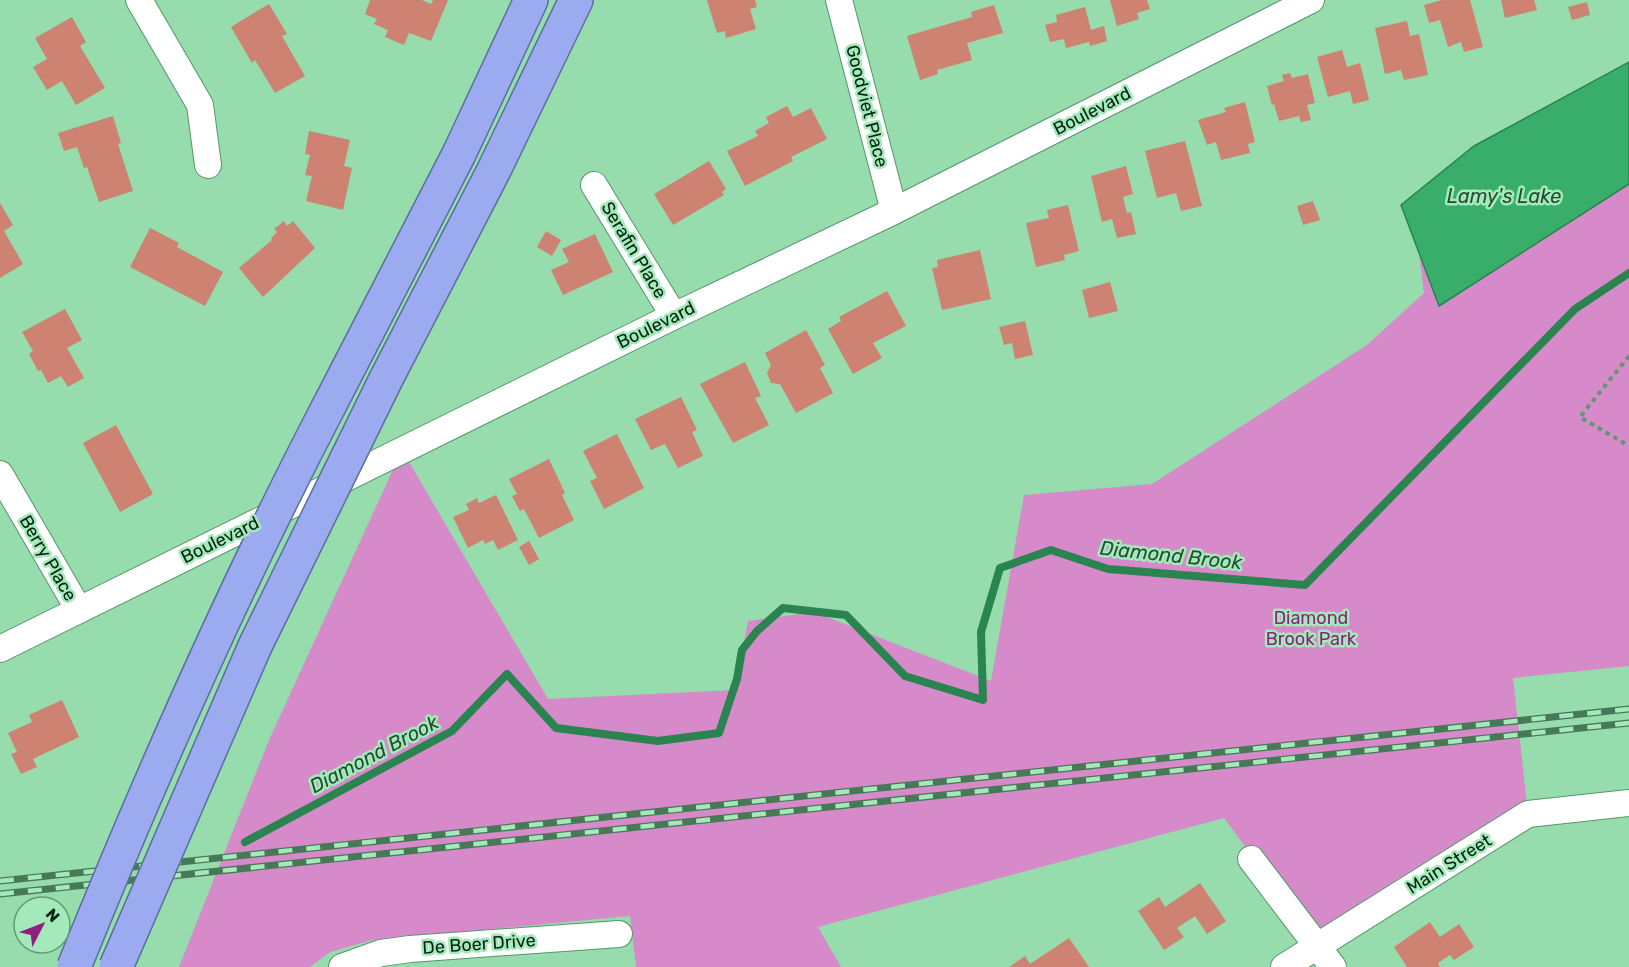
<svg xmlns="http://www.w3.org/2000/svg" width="1629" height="967" font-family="Rubik,sans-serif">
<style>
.green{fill:#d78ac9}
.water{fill:#39ae6a;stroke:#29844f;stroke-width:1.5}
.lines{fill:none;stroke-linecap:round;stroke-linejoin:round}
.stream{stroke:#29844f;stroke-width:8}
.building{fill:#ce8271}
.minor-casing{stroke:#53976a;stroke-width:28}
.trunk-casing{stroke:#586e9f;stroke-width:36}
.path{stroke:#609772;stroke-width:4;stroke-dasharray:4.5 4.5;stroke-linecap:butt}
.minor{stroke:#fff;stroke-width:26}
.trunk{stroke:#9cabf0;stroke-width:33}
.rail-casing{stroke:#477858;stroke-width:7}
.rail{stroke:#a3e9b9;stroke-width:4.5;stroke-dasharray:14;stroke-linecap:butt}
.trunk-bridge-casing{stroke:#586e9f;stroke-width:36;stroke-linecap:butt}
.trunk-bridge{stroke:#9cabf0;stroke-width:33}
.labels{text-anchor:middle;stroke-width:5;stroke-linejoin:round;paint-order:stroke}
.street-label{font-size:18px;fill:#052311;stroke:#a3e9b9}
.park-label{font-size:18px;fill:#8c207e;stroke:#a3e9b9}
.water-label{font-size:20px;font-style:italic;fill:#214e31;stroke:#a3e9b9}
</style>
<rect width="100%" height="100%" fill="#96dcac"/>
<!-- green -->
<polygon class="green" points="1629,62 1629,666 1513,678 1528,814 1318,946 1224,818 818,927 841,967 636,967 630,916 373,940 330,952 310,967 179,967 269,740 402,450 548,699 735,690 748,621 814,612 991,681 1024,495 1152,484 1367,345 1424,293 1413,205"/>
<!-- water -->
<polygon class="water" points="1629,62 1629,184 1439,306 1401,205 1474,146"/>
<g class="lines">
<!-- stream -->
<polyline class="stream" points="245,842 452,731 507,674 556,728 658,741 719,733 737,679 742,650 757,631 783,608 846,615 905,676 983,700 981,632 1000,568 1051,550 1108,569 1305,585 1575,309 1629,273"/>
</g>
<!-- building -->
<g class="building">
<polygon points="370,0 422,0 431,4 433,0 448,0 431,41 409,33 404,45 385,37 388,30 374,24 377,19 365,14"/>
<polygon points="707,0 755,0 757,7 750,9 756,29 726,38 725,31 717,33"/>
<polygon points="1110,0 1147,0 1150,9 1137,13 1139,19 1117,26"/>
<polygon points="1442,0 1470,0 1483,47 1464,52 1461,42 1448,47 1440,20 1429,23 1424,5"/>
<polygon points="1501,0 1534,0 1537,10 1505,18"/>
<polygon points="1587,2 1590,15 1572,20 1568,7"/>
<polygon points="269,4 287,34 282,36 305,76 275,93 255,60 252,63 231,27"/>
<polygon points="994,5 1003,33 967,43 972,60 937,70 938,74 920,80 907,36 972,17 971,12"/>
<polygon points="1085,7 1091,30 1104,26 1107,41 1090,46 1089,42 1066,48 1064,39 1050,42 1045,25 1057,22 1056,15"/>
<polygon points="72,17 86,42 80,46 105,88 76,105 62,81 47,90 33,67 47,59 35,38"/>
<polygon points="1407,21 1410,36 1419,34 1428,75 1404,80 1401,70 1385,74 1375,28"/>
<polygon points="1342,50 1347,67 1360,63 1369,100 1353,104 1350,91 1328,97 1317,57"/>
<polygon points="1290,73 1292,78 1308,74 1315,103 1307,105 1311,120 1301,122 1299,116 1279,121 1274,104 1272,105 1267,86 1284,81 1282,75"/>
<polygon points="1245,102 1255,142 1248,144 1250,153 1221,160 1216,142 1207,145 1198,120 1226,112 1224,108"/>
<polygon points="787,106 793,117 811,108 827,139 791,157 793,161 745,186 727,151 758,136 755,131 769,123 766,117"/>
<polygon points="113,116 121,143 118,144 133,191 99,202 87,167 84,168 77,147 64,151 58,133"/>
<polygon points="309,131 350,140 344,166 352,168 343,210 306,201 312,176 305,175 310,155 305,154"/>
<polygon points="1185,141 1202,206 1181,211 1176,193 1157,198 1145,151"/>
<polygon points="709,161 726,189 722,192 724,195 673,225 654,194"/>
<polygon points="1126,166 1133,194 1123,197 1127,213 1131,212 1136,234 1117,238 1112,219 1102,222 1091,176"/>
<polygon points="1313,201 1320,220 1303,225 1297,206"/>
<polygon points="0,203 13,225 4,231 23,264 0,278"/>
<polygon points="1068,205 1079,251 1064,255 1065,260 1036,267 1026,223 1049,218 1047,210"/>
<polygon points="284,221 287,226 293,221 315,248 263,297 239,268 272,240 271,238 277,232 274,229"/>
<polygon points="150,228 179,243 177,247 223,272 205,306 130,267"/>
<polygon points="546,231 561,240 552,256 537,247"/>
<polygon points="595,234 613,272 563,295 551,270 569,262 562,249"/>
<polygon points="980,250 991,299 942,310 932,268 938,267 937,260"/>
<polygon points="1110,282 1118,311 1089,318 1082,290"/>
<polygon points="887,291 906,326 873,343 882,358 853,374 828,329 841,321 839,317"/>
<polygon points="65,309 82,340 67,348 84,378 68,387 61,376 48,383 41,370 38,371 29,354 33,351 22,332"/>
<polygon points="1025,321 1033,355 1015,359 1012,343 1004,345 999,327"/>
<polygon points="806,330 825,365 820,368 833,393 796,413 780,384 771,383 767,373 771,365 765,353"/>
<polygon points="745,362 761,396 755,398 769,425 733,443 700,384"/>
<polygon points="681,397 697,430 692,432 703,456 678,468 665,444 651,450 635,419"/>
<polygon points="116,425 153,494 120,512 83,443"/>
<polygon points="617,434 644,488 604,509 590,481 597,478 583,451"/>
<polygon points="549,459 565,493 562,495 574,520 539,538 524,509 520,511 512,496 517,494 509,479"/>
<polygon points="496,495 518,540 498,550 493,540 485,544 483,540 468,548 453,517 469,510 466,504 477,498 479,503"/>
<polygon points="529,541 539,559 529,565 519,547"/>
<polygon points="62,700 79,737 33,759 37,767 21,774 11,754 17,752 8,733 32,722 29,715"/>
<polygon points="1200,883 1226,921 1207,934 1195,916 1177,928 1184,937 1164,950 1138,911 1159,897 1165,907"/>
<polygon points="1430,922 1440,937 1459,924 1474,947 1454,960 1450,955 1438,963 1440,967 1407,967 1394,947"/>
<polygon points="1069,938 1089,967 1009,967 1025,956 1030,964"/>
</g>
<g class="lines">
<!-- minor casing -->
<g class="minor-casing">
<g id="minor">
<polyline points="139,0 200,105 208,165"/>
<polyline points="839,0 894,211"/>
<polyline points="594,185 674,316"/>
<polyline points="0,474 79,610"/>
<polyline points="0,649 674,316 894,211 1311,0"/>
<polyline points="1251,859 1333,967"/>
<polyline points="342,967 381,953 410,949 619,934"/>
<polyline points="1284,967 1528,814 1629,803"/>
</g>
</g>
<!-- trunk casing -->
<g class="trunk-casing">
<g id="trunk">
<polyline points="386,379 494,170 576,0"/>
<polyline points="329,406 459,154 531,0"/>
</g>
</g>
<!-- path -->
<polyline class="path" points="1629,356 1580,417 1629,446"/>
<!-- minor -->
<use href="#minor" class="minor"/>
<!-- trunk -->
<use href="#trunk" class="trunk"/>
<!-- rail casing -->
<g class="rail-casing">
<g id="rail">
<polyline points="0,881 1629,709"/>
<polyline points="0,894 1629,723"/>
</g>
</g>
<!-- rail -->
<use href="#rail" class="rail"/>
<!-- trunk-bridge casing -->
<g class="trunk-bridge-casing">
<g id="trunk-bridge">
<path d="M74,967C151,776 234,588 329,406"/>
<polyline points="116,967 255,646 386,379"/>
</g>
</g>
<!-- trunk-bridge -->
<use href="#trunk-bridge" class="trunk-bridge"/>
</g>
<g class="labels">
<!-- street labels -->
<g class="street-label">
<text transform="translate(867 106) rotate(76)" y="6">Goodviet Place</text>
<text transform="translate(1092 111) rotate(-27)" y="6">Boulevard</text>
<text transform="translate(634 250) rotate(59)" y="6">Serafin Place</text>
<text transform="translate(656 325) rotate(-26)" y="6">Boulevard</text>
<text transform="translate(220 540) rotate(-26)" y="6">Boulevard</text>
<text transform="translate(48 558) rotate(60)" y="6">Berry Place</text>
<text transform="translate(1449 864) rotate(-32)" y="6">Main Street</text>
<text transform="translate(479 944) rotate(-4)" y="6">De Boer Drive</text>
</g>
<!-- park labels -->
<g class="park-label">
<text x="1311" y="624">Diamond<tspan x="1311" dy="21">Brook Park</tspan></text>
</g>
<!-- water labels -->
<g class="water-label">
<text x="1504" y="203">Lamy's Lake</text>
<text transform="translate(1171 555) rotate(6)" y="7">Diamond Brook</text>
<text transform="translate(374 754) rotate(-28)" y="7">Diamond Brook</text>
</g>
</g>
<!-- north arrow -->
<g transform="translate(42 925) rotate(48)"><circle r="28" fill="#a3e9b9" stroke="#649a76" stroke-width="1.5"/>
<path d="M0-4.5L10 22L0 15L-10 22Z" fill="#8e1e80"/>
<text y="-9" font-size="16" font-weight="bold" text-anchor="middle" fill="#052311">N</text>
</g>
</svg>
